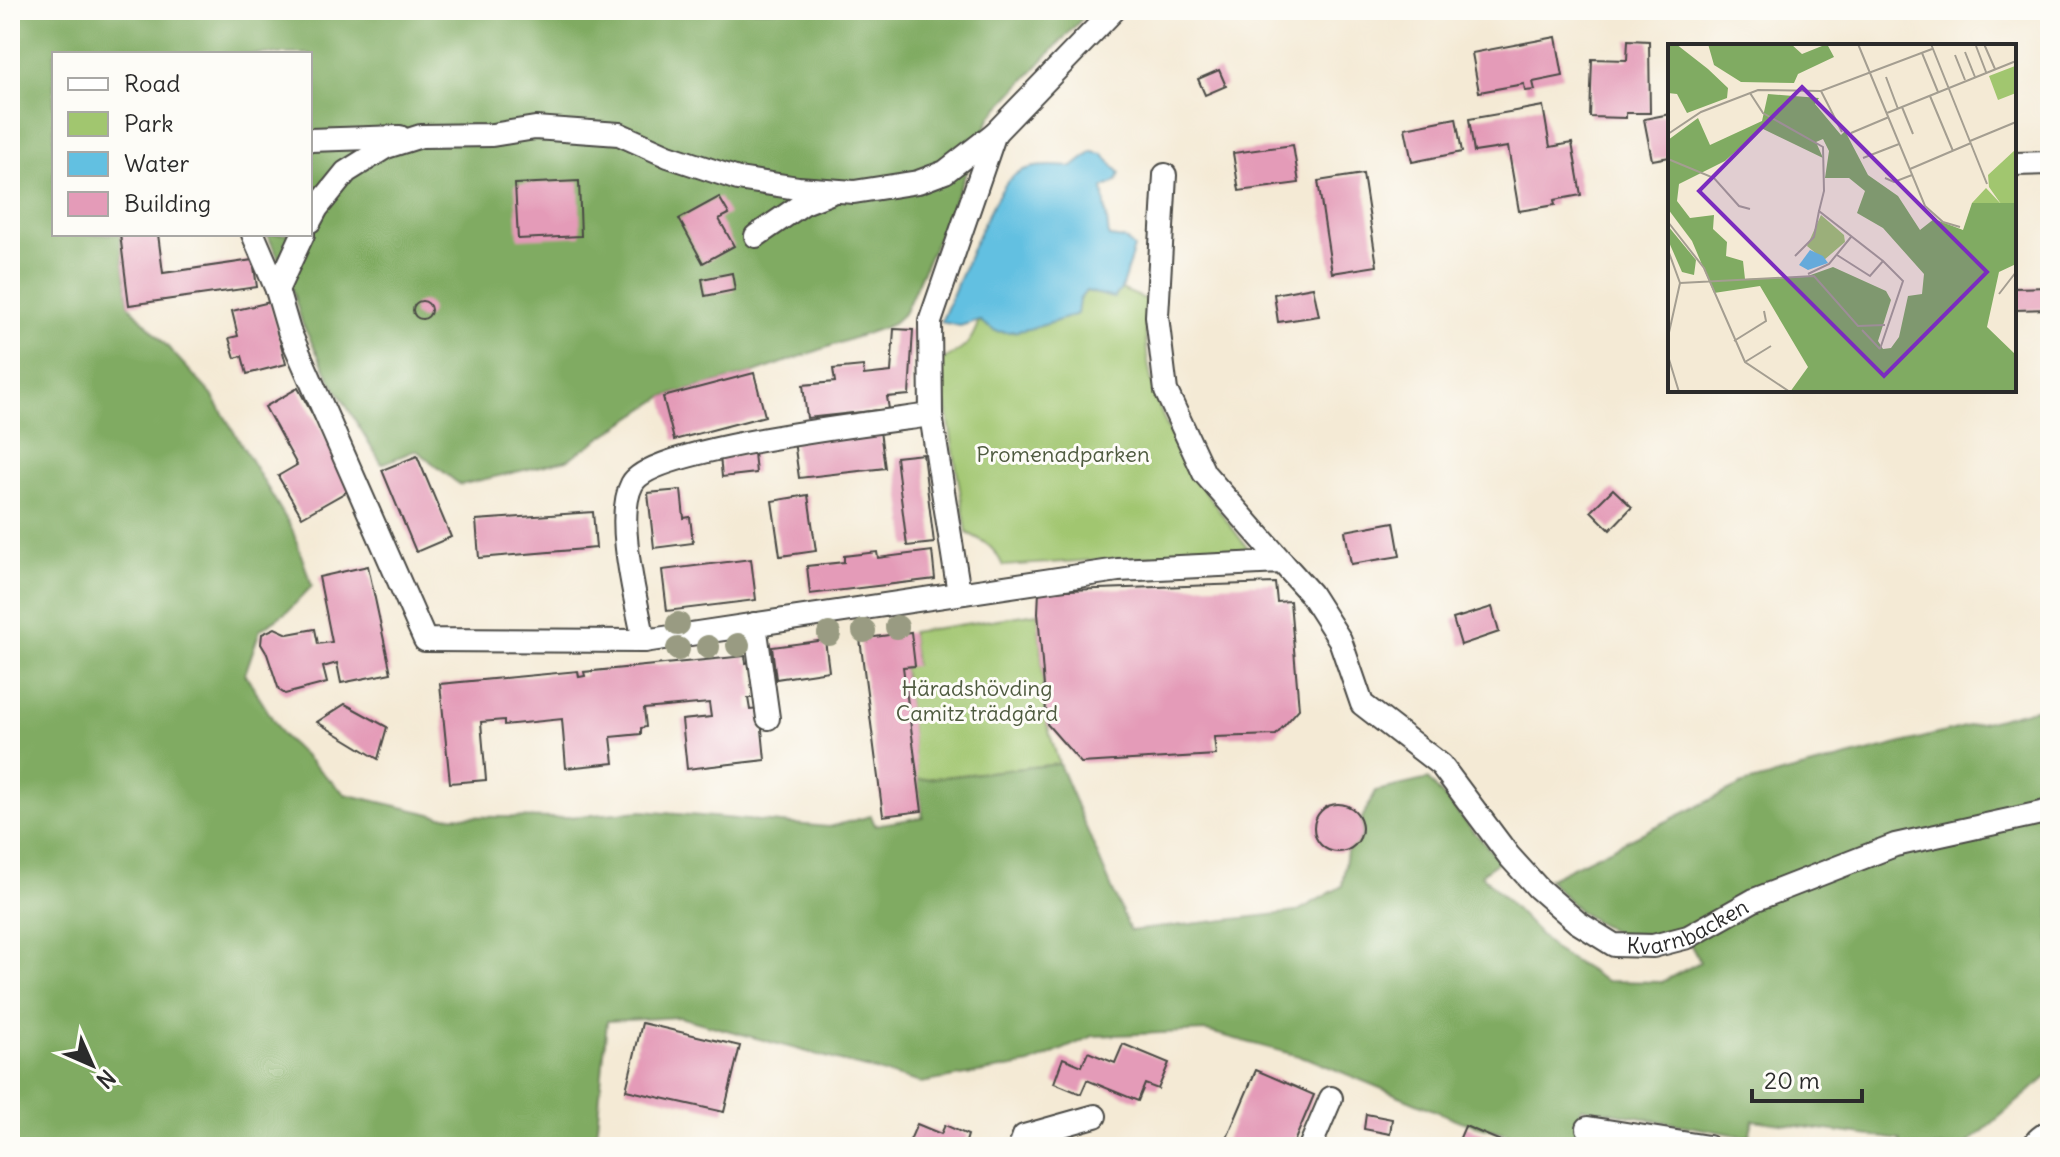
<svg xmlns="http://www.w3.org/2000/svg" width="2060" height="1157" font-family="Delius,sans-serif">
<style>
.green{fill:#a1c66f;stroke:#66784d;stroke-width:2}
.forest{fill:#80ab62;stroke:#566b46;stroke-width:2}
.water{fill:#62c0e1;stroke:#467686;stroke-width:2}
.building{fill:#e49bb8}
.lines{fill:none;stroke-linecap:round;stroke-linejoin:round}
.lane-casing{stroke:#494844;stroke-width:26}
.secondary-casing{stroke:#494844;stroke-width:48}
.lane{stroke:#fff;stroke-width:22}
.secondary{stroke:#fff;stroke-width:44}
.tree{fill:#999b82}
.labels{text-anchor:middle;stroke-width:6;stroke-linejoin:round;paint-order:stroke}
.park-label{font-size:22px;fill:#4e5a3f;stroke:#fdfcf7}
.street-label{font-size:22px;fill:#2b2b2b;stroke:#fdfcf7}
.inset-road{fill:none;stroke:#a49e91;stroke-width:2}
.view{fill:#7b2cbf;fill-opacity:0.15;stroke:#7b2cbf;stroke-width:4}
.inset-edge{fill:none;stroke:#2b2b2b;stroke-width:4}
</style>
<rect width="100%" height="100%" fill="#fdfcf7"/>
<filter id="ink" filterUnits="userSpaceOnUse"><feTurbulence type="fractalNoise" baseFrequency=".0125" numOctaves="2"/><feDisplacementMap in="SourceGraphic" scale="16" xChannelSelector="R" yChannelSelector="G"/><feConvolveMatrix kernelMatrix="1 2 1 2 8 2 1 2 1" color-interpolation-filters="sRGB"/></filter>
<filter id="wash" filterUnits="userSpaceOnUse"><feTurbulence type="fractalNoise" baseFrequency=".006" numOctaves="4" result="noise"/><feDisplacementMap in="SourceGraphic" scale="32" xChannelSelector="R" yChannelSelector="G"/><feGaussianBlur stdDeviation="1.8" result="paint"/><feColorMatrix in="noise" values="0 0 0 0 0 0 0 0 0 0 0 0 0 0 0 0 0 1.4 0 .05"/><feComposite in="paint" operator="in"/></filter>
<g filter="url(#wash)">
<rect width="100%" height="100%" fill="#f4ead5"/>
<!-- green -->
<g class="green">
<path d="M1121,289L1147,300C1136,407 1188,470 1249,550L1003,566C995,548 985,541 967,533L939,361C963,351 971,345 979,320L994,330L1079,300L1086,291L1114,298Z"/>
<polygon points="1038,613 1047,724 1059,764 917,780 903,667 915,665 911,632"/>
</g>
<!-- forest -->
<polygon class="forest" points="10,10 1090,10 991,116 905,312 891,325 754,373 663,397 567,460 460,485 416,450 382,464 330,379 302,323 290,282 267,234 310,234 310,54 54,54 54,234 120,234 129,305 212,395 292,529 312,586 288,611 260,630 245,674 283,736 345,794 440,816 555,818 642,811 829,827 871,816 875,825 923,817 917,780 1059,764 1130,931 1296,912 1342,886 1347,851 1362,837 1362,818 1376,791 1428,779 1500,861 1481,874 1555,950 1606,981 1662,982 1700,962 1689,942 1652,935 1618,934 1580,912 1548,879 1743,784 2050,705 2050,1074 1964,1147 1899,1147 1901,1140 1753,1120 1749,1137 1581,1107 1578,1147 1556,1147 1460,1121 1310,1059 1206,1031 1093,1036 1030,1064 921,1083 679,1017 607,1021 595,1147 10,1147"/>
<!-- water -->
<path class="water" d="M1092,152L1103,154L1120,173L1117,181L1103,188L1109,237L1125,239L1134,248L1121,289L1114,298L1086,291L1079,300L1077,314C1058,321 1015,336 996,331C990,329 984,324 979,320L960,326L941,322C955,291 991,194 1013,176C1029,163 1054,166 1073,167Z"/>
<g id="blocks">
<!-- building -->
<g class="building">
<polygon points="1556,37 1563,76 1533,82 1535,90 1525,91 1524,84 1479,92 1472,53"/>
<polygon points="1628,40 1649,41 1650,113 1626,113 1626,118 1590,117 1592,59 1627,60"/>
<polygon points="1219,70 1226,86 1205,95 1198,79"/>
<polygon points="1543,106 1550,147 1572,143 1581,195 1554,200 1555,205 1519,211 1508,147 1474,152 1469,119"/>
<polygon points="1670,114 1670,157 1652,160 1644,119"/>
<polygon points="1456,118 1462,152 1412,162 1405,128"/>
<polygon points="1293,145 1299,183 1239,191 1233,153"/>
<polygon points="1363,174 1377,266 1332,273 1318,181"/>
<polygon points="579,181 581,236 518,239 515,184"/>
<polygon points="719,197 729,214 719,219 734,246 703,263 679,219"/>
<polygon points="120,234 158,234 163,273 253,260 257,287 129,305"/>
<polygon points="732,273 735,290 705,296 702,279"/>
<polygon points="1313,287 1319,316 1278,322 1274,294"/>
<polygon points="2050,287 2050,309 2014,310 2014,288"/>
<circle cx="422" cy="310" r="9"/>
<polygon points="270,302 286,364 247,374 242,356 235,358 229,338 238,336 232,311"/>
<polygon points="894,329 913,330 909,395 887,397 889,409 807,418 803,385 835,382 833,369 863,366 864,375 891,372"/>
<polygon points="754,373 765,416 674,440 663,397"/>
<polygon points="298,388 353,488 302,517 278,476 297,465 265,407"/>
<polygon points="880,431 885,468 799,478 794,441"/>
<polygon points="754,453 756,473 722,477 720,456"/>
<polygon points="923,454 934,543 907,546 896,457"/>
<polygon points="417,456 451,537 416,552 382,470"/>
<polygon points="1613,489 1632,507 1610,530 1591,511"/>
<polygon points="681,490 684,518 690,517 693,543 654,548 648,493"/>
<polygon points="808,495 816,551 780,556 772,501"/>
<polygon points="593,512 596,548 479,558 476,520"/>
<polygon points="1394,522 1400,556 1351,564 1345,531"/>
<polygon points="932,551 935,579 810,594 807,566 844,562 844,556 877,552 878,558"/>
<polygon points="751,559 756,600 667,611 662,570"/>
<polygon points="368,566 391,673 341,683 337,663 323,667 327,683 285,694 279,690 267,654 261,644 262,634 275,628 288,634 315,629 318,644 332,642 319,577"/>
<polygon points="1275,583 1277,602 1290,601 1299,709 1276,735 1214,737 1216,755 1081,763 1047,724 1038,613 1039,591"/>
<polygon points="1492,607 1499,632 1461,645 1453,619"/>
<polygon points="911,632 915,666 903,667 922,811 883,816 860,639"/>
<polygon points="825,640 829,671 776,679 772,647"/>
<polygon points="745,656 746,663 750,662 752,676 754,698 748,698 750,710 760,709 765,760 687,769 682,720 711,717 709,703 644,709 646,727 641,728 641,734 611,737 614,763 566,768 562,719 504,725 504,720 481,722 486,780 450,783 440,684 578,671 579,677 585,676 584,672"/>
<polygon points="345,704 387,727 378,759 317,722"/>
<circle cx="1338" cy="828" r="24"/>
<polygon points="642,1023 740,1046 724,1112 626,1090"/>
<polygon points="1123,1044 1169,1063 1158,1089 1145,1084 1138,1101 1087,1080 1081,1094 1054,1083 1063,1058 1082,1066 1088,1052 1115,1063"/>
<polygon points="1256,1070 1314,1095 1292,1147 1223,1147"/>
<polygon points="1366,1114 1392,1119 1390,1134 1364,1129"/>
<polygon points="917,1124 941,1134 945,1125 968,1135 965,1145 970,1147 907,1147"/>
<polygon points="1465,1126 1515,1147 1456,1147"/>
</g>
</g>
</g>
<g filter="url(#ink)">
<use href="#blocks" fill-opacity="0" stroke="#494844" stroke-width="2"/>
<g class="lines">
<!-- lane casing -->
<g class="lane-casing">
<g id="lane">
<polyline points="310,140 400,137"/>
<polyline points="2014,164 2050,163"/>
<polyline points="1165,175 1157,316 1166,391 1204,473 1282,562"/>
<polyline points="310,221 317,208 346,172 386,147 421,136 492,135 535,128 619,134 668,156 738,179 798,188 854,192 918,182 945,172 995,133 1114,10"/>
<path d="M253,234L277,290L289,331L425,640L644,641C637,603 614,518 632,484C651,447 883,422 931,415"/>
<polyline points="756,236 804,203 830,193"/>
<polyline points="277,290 303,234"/>
<polyline points="959,593 931,415 930,322 995,133"/>
<polyline points="755,624 768,718"/>
<path id="s1" d="M644,641L1118,570L1282,562L1310,593L1340,640L1362,704L1441,765L1509,856L1538,888L1577,922L1614,945L1653,946L1688,937L1754,900L1895,845L2050,811"/>
<polyline points="1588,1128 1708,1147"/>
<polyline points="1020,1147 1024,1136 1095,1116"/>
<polyline points="1310,1147 1331,1098"/>
</g>
</g>
<!-- secondary casing -->
<g class="secondary-casing">
<polyline id="secondary" points="2046,1147 2050,1144"/>
</g>
<!-- lane -->
<use href="#lane" class="lane"/>
<!-- secondary -->
<use href="#secondary" class="secondary"/>
</g>
<!-- trees -->
<g class="tree">
<circle cx="678" cy="624" r="12"/>
<circle cx="897" cy="627" r="12"/>
<circle cx="864" cy="631" r="12"/>
<circle cx="829" cy="634" r="12"/>
<circle cx="738" cy="645" r="12"/>
<circle cx="708" cy="647" r="12"/>
<circle cx="678" cy="649" r="12"/>
</g>
</g>
<g class="labels">
<!-- park labels -->
<g class="park-label">
<text x="1063" y="462">Promenadparken</text>
<text x="977" y="696">Häradshövding<tspan x="977" dy="25">Camitz trädgård</tspan></text>
</g>
<!-- street labels -->
<g class="street-label">
<text dy="8" stroke="none"><textPath href="#s1" startOffset="1238">Kvarnbacken</textPath></text>
</g>
</g>
<!-- overview -->
<g transform="translate(1668 44)">
<rect width="348" height="348" fill="#f4ead5"/>
<path d="M347,22L348,49L330,56L321,32ZM347,106L348,159L337,161L304,159L318,144L333,160L321,143L320,131ZM153,171L176,191L177,198L156,216L139,202Z" fill="#a1c66f"/>
<path d="M0,0H8L40,25L60,44L59,54L19,69L9,50L0,49ZM40,0H123L134,10L159,0L166,13L130,30L126,39L73,38L46,21ZM100,50L151,54L147,60L173,91L177,87L200,131L230,152L252,186L266,175L295,186L304,159H348V220L331,228L319,283L348,311V348H122L140,323L92,242L46,249L24,197L0,165V96L30,74L42,101L94,77ZM93,84L155,114L148,98L155,95L161,107L157,134H181L197,147L189,169L215,184L256,230L254,250L240,252L231,293L223,304L215,305L210,297L223,256L218,247L165,223L137,233L77,235L75,217L58,212L59,198L45,185L46,171L22,174L9,157L11,140L57,117ZM0,182L28,216L26,231L14,228L0,196Z" fill="#80ab62" fill-rule="evenodd"/>
<path d="M142,206L155,212L160,219L140,226L131,221Z" fill="#62c0e1"/>
<path class="inset-road" d="M190,0L257,162L275,178L292,183M263,0L319,140M316,0L327,25M308,2L318,28M297,8L307,33M254,9L270,48M287,11L297,36M218,33L230,65M153,47L174,88M82,49L95,69L155,103L156,147L151,167L215,217M262,52L285,107M234,63L245,90M219,69L348,17M183,89L221,73M0,90L33,68L90,46L153,47L264,5M302,97L348,78M195,114L231,100M0,115L46,134L71,162L82,165M242,125L303,99M217,134L226,138L244,131M0,178L36,224L77,318L122,348M0,206L12,239L0,293M169,211L202,232L215,217L235,237L212,305M127,212L146,193L151,167M140,230L161,220L183,193M12,239L146,232L190,282L217,281M331,250L348,228M194,286L212,305M66,297L98,277L96,267M0,312L11,348M77,318L103,302"/>
<path class="view" d="M134,43L319,228L216,332L31,147Z"/>
<rect width="348" height="348" class="inset-edge"/>
</g>
<!-- margin -->
<rect width="2060" height="1157" fill="none" stroke="#fdfcf7" stroke-width="40"/>
<!-- legend -->
<rect x="52" y="52" width="260" height="184" fill="#fdfcf7" stroke="#a9a8a5" stroke-width="2"/>
<rect x="68" y="78" width="40" height="12" fill="#ffffff" stroke="#a9a8a5" stroke-width="2"/>
<text x="124" y="92" font-size="24" fill="#2b2b2b">Road</text>
<rect x="68" y="112" width="40" height="24" fill="#a1c66f" stroke="#a9a8a5" stroke-width="2"/>
<text x="124" y="132" font-size="24" fill="#2b2b2b">Park</text>
<rect x="68" y="152" width="40" height="24" fill="#62c0e1" stroke="#a9a8a5" stroke-width="2"/>
<text x="124" y="172" font-size="24" fill="#2b2b2b">Water</text>
<rect x="68" y="192" width="40" height="24" fill="#e49bb8" stroke="#a9a8a5" stroke-width="2"/>
<text x="124" y="212" font-size="24" fill="#2b2b2b">Building</text>
<!-- north arrow -->
<g transform="translate(92 1065) rotate(135)" stroke="#fdfcf7" stroke-width="6" paint-order="stroke">
<path d="M0-6L14 30L0 20L-14 30Z" fill="#2b2b2b"/>
<text y="-12" font-size="22" font-weight="bold" text-anchor="middle" fill="#2b2b2b">N</text>
</g>
<!-- scale -->
<path d="M1752 1089v12h110v-12" fill="none" stroke="#2b2b2b" stroke-width="4"/>
<text x="1764" y="1089" font-size="24" fill="#2b2b2b" stroke="#fdfcf7" stroke-width="6" paint-order="stroke">20 m</text>
</svg>
